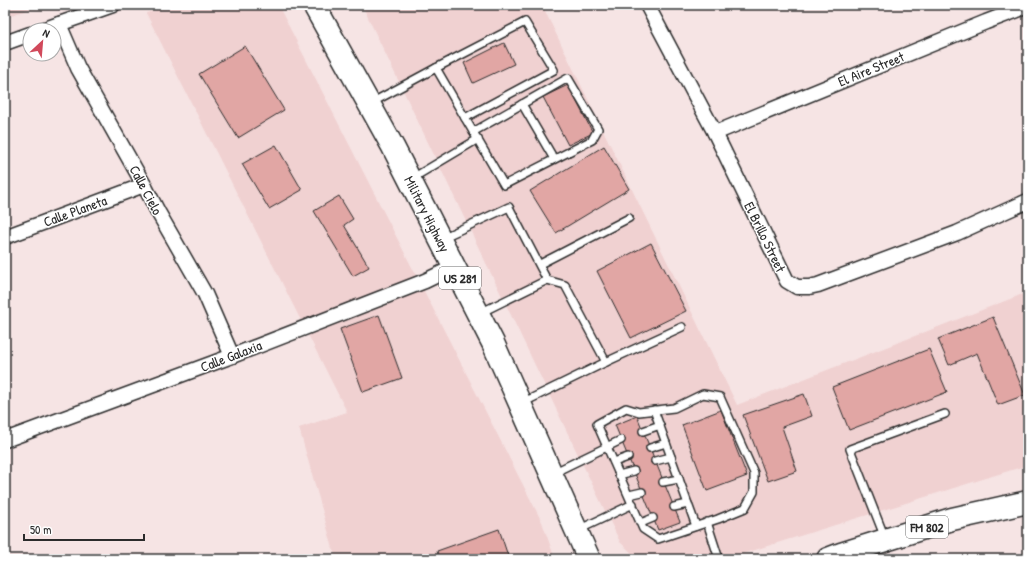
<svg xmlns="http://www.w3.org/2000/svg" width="1033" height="564" font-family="'Patrick Hand',sans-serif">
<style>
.built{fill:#f0d1d1}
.building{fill:#e1a6a4;stroke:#2b2b2b}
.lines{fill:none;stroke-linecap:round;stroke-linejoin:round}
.service-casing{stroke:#2b2b2b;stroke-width:10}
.minor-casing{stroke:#2b2b2b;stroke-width:17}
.primary-casing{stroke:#2b2b2b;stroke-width:25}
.service{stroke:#fff;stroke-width:7}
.minor{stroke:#fff;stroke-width:14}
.primary{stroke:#fff;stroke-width:22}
.labels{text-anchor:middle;stroke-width:3;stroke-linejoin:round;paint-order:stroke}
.shield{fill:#fff;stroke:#6b6b6b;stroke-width:1}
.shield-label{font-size:13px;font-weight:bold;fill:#2b2b2b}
.street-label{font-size:14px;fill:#2b2b2b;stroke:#fff}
</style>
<rect width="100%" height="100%" fill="#f6e4e4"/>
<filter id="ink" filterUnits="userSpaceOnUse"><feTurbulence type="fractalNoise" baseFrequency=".025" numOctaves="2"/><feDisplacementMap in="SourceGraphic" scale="8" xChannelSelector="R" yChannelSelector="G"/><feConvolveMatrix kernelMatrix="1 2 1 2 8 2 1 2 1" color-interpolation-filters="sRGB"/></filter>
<g filter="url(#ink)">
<!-- built -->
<g class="built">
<polygon points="5,5 43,5 5,17"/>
<polygon points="173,5 278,5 542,522 555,559 336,559 299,428 347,412 146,13"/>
<polygon points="362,5 542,5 737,405 1028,292 1028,465 742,554 638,559 620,542"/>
</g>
<!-- building -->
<g class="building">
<polygon points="504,43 514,64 473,83 464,63"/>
<polygon points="245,46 284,110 238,138 199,74"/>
<polygon points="568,85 593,133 568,145 543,97"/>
<polygon points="276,145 302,190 269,209 242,164"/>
<polygon points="604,146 629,189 556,233 530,191"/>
<polygon points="339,196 353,219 344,225 369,267 353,276 314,211"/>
<polygon points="651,243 686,311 631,338 597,271"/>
<polygon points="379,315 402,378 363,392 340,329"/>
<polygon points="993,317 1025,395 998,405 977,353 949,365 938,339"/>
<polygon points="929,349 947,392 849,430 832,387"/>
<polygon points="804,394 812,416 782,427 797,471 768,481 743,415"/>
<polygon points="721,410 747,476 707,491 682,425"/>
<polygon points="637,416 680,522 658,530 615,425"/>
<polygon points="499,529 509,559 440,559 437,551"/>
</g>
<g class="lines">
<!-- service casing -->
<g class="service-casing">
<g id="service">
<polyline points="436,68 525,22 554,70 465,118"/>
<polyline points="371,103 436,68 504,185 592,140 598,129 568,78 473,132"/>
<polyline points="522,104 554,159"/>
<polyline points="411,179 478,139"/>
<polyline points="442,238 509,207 547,280 480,313"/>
<polyline points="540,264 629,218"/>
<polyline points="606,362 682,327"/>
<polygon points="703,394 720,397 754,473 754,492 745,508 718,519 658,539 643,529 597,424 626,408 639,412 674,408"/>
<polyline points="522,403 606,362 565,285 547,280"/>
<polyline points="654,410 696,526"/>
<polyline points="643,431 660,425"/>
<polyline points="650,448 666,443"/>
<polyline points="655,461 671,457"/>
<polyline points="614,462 628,457"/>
<polyline points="553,473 621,440"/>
<polyline points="619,475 634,471"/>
<polyline points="663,482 679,479"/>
<polyline points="629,495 642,492"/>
<polyline points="674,507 688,504"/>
<polyline points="707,522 719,559"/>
<polyline points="641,523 653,518"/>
<polyline points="578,530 633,504"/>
<polyline points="885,538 850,449 945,414"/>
</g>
</g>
<!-- minor casing -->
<g class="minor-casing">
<g id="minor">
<polyline points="647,5 715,133 787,281 797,287 809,287 818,285 957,233 1028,201"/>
<polyline points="59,24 78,68 144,185 158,212 205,294 232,356"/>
<polyline points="42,30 113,5"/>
<polyline points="5,43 30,34"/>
<polyline points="715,133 986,22 1028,6"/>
<polyline points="5,237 144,185"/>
<polyline points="5,440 232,356 425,281 454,267"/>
</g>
</g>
<!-- primary casing -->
<g class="primary-casing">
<g id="primary">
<polyline points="314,5 393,147 493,343 589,559"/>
<polyline points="828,559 841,554 952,519 1028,502"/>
</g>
</g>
<!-- service -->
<use href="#service" class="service"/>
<!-- minor -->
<use href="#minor" class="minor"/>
<!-- primary -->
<use href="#primary" class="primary"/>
</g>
</g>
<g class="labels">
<!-- shield labels -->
<g class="shield">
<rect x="439" y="267" width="42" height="22" rx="3"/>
<rect x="906" y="516" width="42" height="22" rx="3"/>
</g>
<g class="shield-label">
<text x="460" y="283">US 281</text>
<text x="927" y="532">FM 802</text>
</g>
<!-- street labels -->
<g class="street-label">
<text transform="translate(871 69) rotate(-22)" y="5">El Aire Street</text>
<text transform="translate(146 190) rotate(62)" y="5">Calle Cielo</text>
<text transform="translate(75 211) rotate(-20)" y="5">Calle Planeta</text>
<text transform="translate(427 214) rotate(63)" y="5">Military Highway</text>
<text transform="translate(765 237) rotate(64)" y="5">El Brillo Street</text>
<text transform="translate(231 356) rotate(-21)" y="5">Calle Galaxia</text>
</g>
</g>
<!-- margin -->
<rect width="1033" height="564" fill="none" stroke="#fff" stroke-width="20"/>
<rect x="10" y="10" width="1013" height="544" fill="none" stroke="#2b2b2b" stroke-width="1.5" filter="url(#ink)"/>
<!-- north arrow -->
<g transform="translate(42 42) rotate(26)"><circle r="19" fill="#ffffff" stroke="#aaaaaa"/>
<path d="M0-3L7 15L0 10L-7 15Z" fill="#d1495b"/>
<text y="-6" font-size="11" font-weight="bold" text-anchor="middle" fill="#2b2b2b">N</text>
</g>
<!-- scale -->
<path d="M24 534v6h120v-6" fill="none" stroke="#2b2b2b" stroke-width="2"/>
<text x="30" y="534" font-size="12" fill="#2b2b2b" stroke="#ffffff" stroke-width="3" paint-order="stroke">50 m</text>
</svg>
